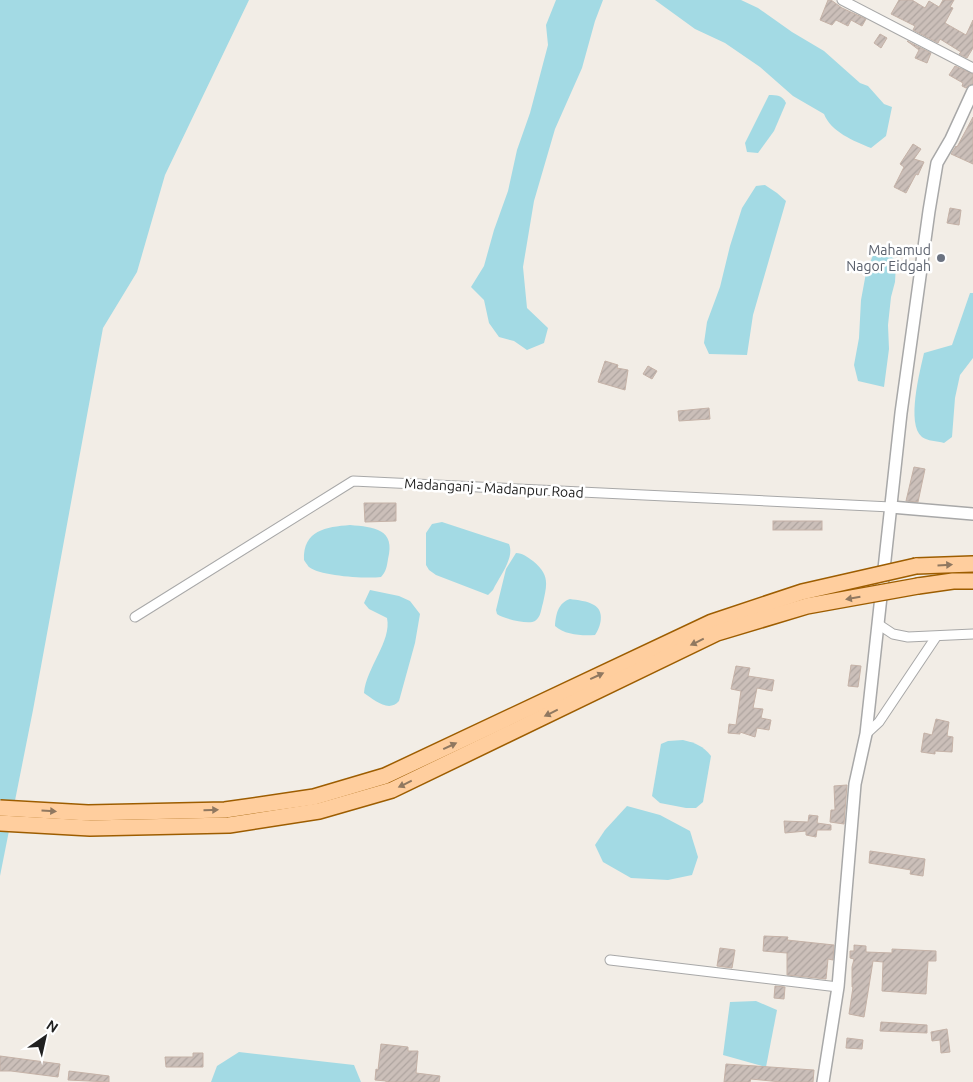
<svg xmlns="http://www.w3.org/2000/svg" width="973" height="1082" font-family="Ubuntu,sans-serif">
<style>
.water{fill:#a3dae4}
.building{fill:url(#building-hatch);stroke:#c5b2a7}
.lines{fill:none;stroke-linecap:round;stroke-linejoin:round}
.minor-casing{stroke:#a8a8a8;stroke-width:11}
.tertiary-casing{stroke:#a8a8a8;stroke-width:14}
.primary-casing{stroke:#9d5d00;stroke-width:18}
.minor{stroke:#fff;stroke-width:9}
.tertiary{stroke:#fff;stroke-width:11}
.primary{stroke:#ffce9e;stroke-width:15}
.primary-bridge-casing{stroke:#9d5d00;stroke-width:18;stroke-linecap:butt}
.primary-bridge{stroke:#ffce9e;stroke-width:15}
.oneway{fill:#907860}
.worship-dot{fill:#6b7280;stroke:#fff;stroke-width:2}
.labels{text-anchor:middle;stroke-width:5;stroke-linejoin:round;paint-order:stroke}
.worship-label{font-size:14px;fill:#5b616d;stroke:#fff;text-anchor:end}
.street-label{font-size:14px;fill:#212121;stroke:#fff}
</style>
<defs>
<pattern id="building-hatch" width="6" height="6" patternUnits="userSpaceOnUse" patternTransform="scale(1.25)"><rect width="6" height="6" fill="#cbbfb9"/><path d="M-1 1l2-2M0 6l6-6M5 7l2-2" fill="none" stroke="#aea49f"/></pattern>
</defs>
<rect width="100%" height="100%" fill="#f2ede6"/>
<!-- water -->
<g class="water">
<polygon points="0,0 249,0 165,175 137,272 103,328 33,710 0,876"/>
<polygon points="556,0 603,0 595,21 582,68 555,129 534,201 523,267 527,308 548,328 544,343 527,350 514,341 499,337 489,323 484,300 471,287 484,266 494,230 508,191 517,150 530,113 548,45 546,25"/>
<path d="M655,0H741L758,8L792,32L824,51L860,83L868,86L884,104L892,107L886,136L871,148C854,141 831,132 824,114L793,96L760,67L725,43L695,29Z"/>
<path d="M769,95C777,95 782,95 786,103L774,131L758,153L747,152L745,143Z"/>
<polygon points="765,185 777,193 786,201 753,315 747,355 709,354 704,343 707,322 720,287 730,246 742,208 756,186"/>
<polygon points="887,252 894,259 896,264 895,282 891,297 888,325 889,349 884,387 858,381 854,365 859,338 861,300 866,273 873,255"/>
<path d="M970,293H973V358L960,375L955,398L952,437L944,443C937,441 927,441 922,437C906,424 920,371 924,353L952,345Z"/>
<path d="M442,522L509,544C515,558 499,577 493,590L488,595L436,575L429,570L426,565V533L432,524Z"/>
<path d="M350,525C374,527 396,529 388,559C387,566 386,572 381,577C366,579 320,576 309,567C308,566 304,560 304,560C303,530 326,527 350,525Z"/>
<path d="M516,553C523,553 527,557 533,561C550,575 547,584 543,603C541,609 541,617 535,621C529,625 504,619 497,614L496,610L506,569Z"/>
<path d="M370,590L399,596L410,601L420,614L415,643L399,701C389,713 374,700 364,693C366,668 392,641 387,618L369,609L364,603Z"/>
<path d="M570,599C577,600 588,601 594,605C605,611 601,627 595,635C582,636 565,635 555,626C556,614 558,603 570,599Z"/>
<path d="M683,740C696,743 703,746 711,756L703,802L696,808H686L660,803L652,796L661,744L668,741Z"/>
<polygon points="627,806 660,815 690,831 698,857 692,875 668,880 631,878 603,862 595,845 605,830"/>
<polygon points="756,1001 777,1010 766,1067 723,1055 730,1002"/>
<polygon points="239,1052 354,1065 361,1082 211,1082 217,1066"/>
</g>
<!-- building -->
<g class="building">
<polygon points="828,0 831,0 842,8 866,19 862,26 851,20 848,26 836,20 832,25 820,20"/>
<polygon points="899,0 912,0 925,8 929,1 939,7 943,0 954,0 950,7 953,8 945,23 966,35 973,20 973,48 967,58 959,54 961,52 940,39 938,43 913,30 915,26 891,14"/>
<polygon points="880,34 887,38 881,48 874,43"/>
<polygon points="907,41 931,53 927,63 915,58 919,50"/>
<polygon points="955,66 973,74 973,84 969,85 966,88 962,86 963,83 949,75"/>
<polygon points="973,117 973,164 951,154 956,146 957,147"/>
<polygon points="913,144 921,149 914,159 924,162 918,175 916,174 906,193 894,187 904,167 900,164"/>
<polygon points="950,208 961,210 959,225 947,223"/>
<polygon points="605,361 618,365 617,368 628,370 625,390 598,382"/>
<polygon points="648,366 657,371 652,379 643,374"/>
<polygon points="709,408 710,419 679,421 678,411"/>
<polygon points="914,467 925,469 918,502 906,501"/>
<polygon points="364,503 396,503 396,521 365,522"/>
<rect x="773" y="521" width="49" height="9"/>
<polygon points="851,665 861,666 858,687 848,686"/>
<polygon points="736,666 750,668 748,676 774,680 772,691 757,688 753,708 763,709 761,718 771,720 769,730 757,728 755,737 740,732 740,734 728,733 729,724 736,725 741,691 731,689"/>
<polygon points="936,719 949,722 947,736 953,737 952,752 935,751 935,754 921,752 924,733 932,735"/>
<polygon points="847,785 844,824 830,822 831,810 835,810 834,786"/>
<polygon points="809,815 818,816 817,823 831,825 831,830 817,830 816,837 806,835 806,831 785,833 784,821 808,822"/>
<polygon points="870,851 925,859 923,876 910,874 911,870 869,863"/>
<polygon points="764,936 788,937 787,940 834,945 833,960 828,959 826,979 787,975 787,953 763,951"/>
<polygon points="854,945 866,946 866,952 892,953 892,949 936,951 936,961 928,961 926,994 882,991 883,962 873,961 864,1017 849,1014 853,987 852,987 852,967 854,959 850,958 850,951 854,951"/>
<polygon points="720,948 735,950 732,968 717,966"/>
<polygon points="775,986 785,987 784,999 774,998"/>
<polygon points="881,1022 927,1025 927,1033 880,1031"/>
<polygon points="947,1029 950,1052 941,1053 940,1040 932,1041 931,1032"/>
<polygon points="847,1038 863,1040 862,1049 846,1048"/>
<polygon points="381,1044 408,1047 408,1051 418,1051 416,1073 440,1076 439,1082 386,1082 386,1081 375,1080 376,1069 378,1070"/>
<polygon points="193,1053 203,1053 203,1067 166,1067 165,1057 193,1057"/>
<polygon points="0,1056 60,1064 58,1077 11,1071 0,1071"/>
<polygon points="726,1064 814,1070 813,1082 781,1082 751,1079 750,1082 724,1082"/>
<polygon points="69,1071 109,1076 109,1082 68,1080"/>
</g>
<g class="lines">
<!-- minor casing -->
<g class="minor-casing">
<g id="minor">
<polyline points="842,0 973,68"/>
<polyline points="135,617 353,481 891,507"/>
<polyline points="878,624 893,634 908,637 973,634"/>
<polyline points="866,734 879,722 936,637"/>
<polyline points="610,960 838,987"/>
</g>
</g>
<!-- tertiary casing -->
<g class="tertiary-casing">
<g id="tertiary">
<polyline points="891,507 973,514"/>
<polyline points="823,1082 838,987 855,784 866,734 901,413 929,211 937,163 951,139 973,91"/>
</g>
</g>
<!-- primary casing -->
<g class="primary-casing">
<g id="primary">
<polyline points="916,566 973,564"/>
<polyline points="918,586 953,581 973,581"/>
</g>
</g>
<!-- minor -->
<use href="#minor" class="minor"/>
<!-- tertiary -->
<use href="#tertiary" class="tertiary"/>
<!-- primary -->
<use href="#primary" class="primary"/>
<!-- primary-bridge casing -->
<g class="primary-bridge-casing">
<g id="primary-bridge">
<polyline points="0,808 88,813 225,810 314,797 385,776 712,622 802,592 916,566"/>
<polyline points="0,823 90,828 229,825 319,811 392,790 717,633 807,606 918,586"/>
</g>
</g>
<!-- primary-bridge -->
<use href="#primary-bridge" class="primary-bridge"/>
</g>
<!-- one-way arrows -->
<defs><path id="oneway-solid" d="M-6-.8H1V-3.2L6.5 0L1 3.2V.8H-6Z" transform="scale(1.25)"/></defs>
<g class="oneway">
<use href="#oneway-solid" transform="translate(945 565) rotate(-3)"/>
<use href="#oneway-solid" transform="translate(853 598) rotate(170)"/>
<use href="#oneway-solid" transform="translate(697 642) rotate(154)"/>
<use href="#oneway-solid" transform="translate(597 676) rotate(-25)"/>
<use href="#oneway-solid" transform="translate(551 713) rotate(154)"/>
<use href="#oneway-solid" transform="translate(450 746) rotate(-25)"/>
<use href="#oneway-solid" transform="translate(405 784) rotate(154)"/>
<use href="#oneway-solid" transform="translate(211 810) rotate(-1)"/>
<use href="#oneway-solid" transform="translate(49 811) rotate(3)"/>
</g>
<!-- markers -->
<circle class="worship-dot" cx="941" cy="258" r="5"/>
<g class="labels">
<!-- worship labels -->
<g class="worship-label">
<text x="931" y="255">Mahamud<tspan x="931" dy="16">Nagor Eidgah</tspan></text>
</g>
<!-- street labels -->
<g class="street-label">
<text transform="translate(494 488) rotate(3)" y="5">Madanganj - Madanpur Road</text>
</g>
</g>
<!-- north arrow -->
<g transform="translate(45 1037) rotate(34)" stroke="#ffffff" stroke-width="4" paint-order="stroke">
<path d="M0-4L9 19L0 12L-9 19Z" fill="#212121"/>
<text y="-8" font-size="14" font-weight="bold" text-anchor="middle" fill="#212121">N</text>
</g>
</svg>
